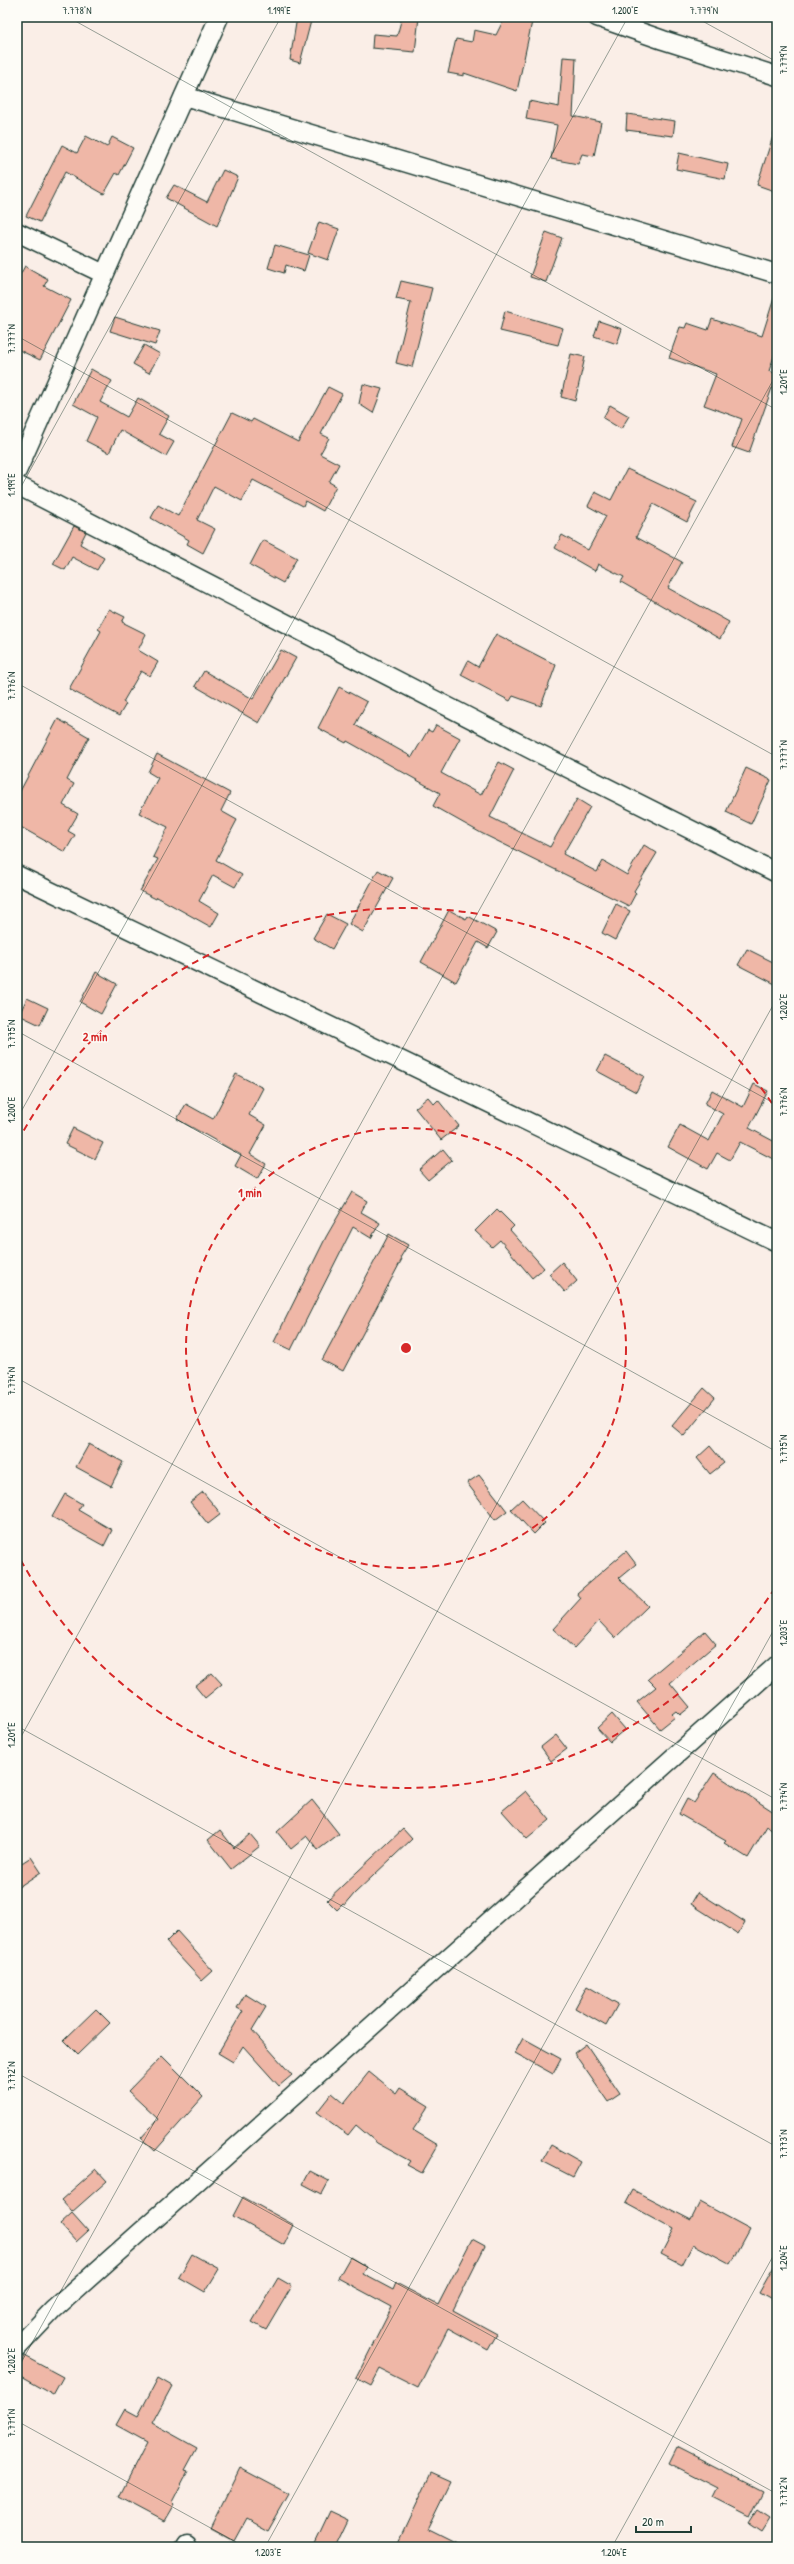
<svg xmlns="http://www.w3.org/2000/svg" width="794" height="2564" font-family="'Patrick Hand',sans-serif">
<style>
.building{fill:#efb7a7;stroke:#1f3d34}
.lines{fill:none;stroke-linecap:round;stroke-linejoin:round}
.minor-casing{stroke:#1f3d34;stroke-width:21}
.minor{stroke:#fdfcf7;stroke-width:18}
.ticks{fill:none;stroke:#1f3d34;stroke-width:1;stroke-opacity:0.45}
.ring{fill:none;stroke:#d62828;stroke-width:2;stroke-dasharray:7 5}
.centre{fill:#d62828;stroke:#fdfcf7;stroke-width:2}
.ring-label{font-size:12px;text-anchor:middle;font-weight:bold;fill:#d62828;stroke:#fdfcf7;stroke-width:3;stroke-linejoin:round;paint-order:stroke}
.neatline{fill:none;stroke:#1f3d34;stroke-width:1.5}
.ticks-label{font-size:10px;text-anchor:middle;fill:#1f3d34}
</style>
<rect width="100%" height="100%" fill="#faeee7"/>
<filter id="ink" filterUnits="userSpaceOnUse"><feTurbulence type="fractalNoise" baseFrequency=".025" numOctaves="2"/><feDisplacementMap in="SourceGraphic" scale="8" xChannelSelector="R" yChannelSelector="G"/><feConvolveMatrix kernelMatrix="1 2 1 2 8 2 1 2 1" color-interpolation-filters="sRGB"/></filter>
<g filter="url(#ink)">
<!-- building -->
<g class="building">
<polygon points="297,17 312,17 300,63 290,60"/>
<polygon points="402,17 419,17 415,52 372,48 373,34 397,36"/>
<polygon points="505,17 533,17 517,91 464,73 464,76 448,73 456,39 472,42 474,30 496,35"/>
<polygon points="563,57 576,58 573,116 601,122 594,156 582,154 578,164 551,159 557,125 526,119 529,101 559,107"/>
<polygon points="627,114 675,121 673,136 626,130"/>
<polygon points="774,133 777,134 777,192 757,185"/>
<polygon points="86,136 107,147 112,137 133,148 119,175 116,173 104,194 65,172 40,222 26,216 62,145 77,153"/>
<polygon points="679,153 728,164 725,179 676,169"/>
<polygon points="223,170 238,177 217,226 166,198 174,185 207,202"/>
<polygon points="319,222 339,229 328,260 308,253"/>
<polygon points="546,232 562,238 546,282 530,277"/>
<polygon points="275,245 309,255 304,271 286,265 284,273 268,268"/>
<polygon points="25,266 48,279 44,286 71,300 40,360 17,349 17,280"/>
<polygon points="401,281 432,288 412,367 396,363 411,302 396,299"/>
<polygon points="774,298 777,299 777,347 769,371 777,374 777,389 772,388 749,453 732,447 742,419 704,405 716,374 669,358 680,327 685,328 687,323 708,330 712,319 762,336"/>
<polygon points="505,311 563,328 558,345 500,331"/>
<polygon points="115,317 160,331 155,345 110,331"/>
<polygon points="599,321 622,329 617,344 594,336"/>
<polygon points="144,345 160,354 149,373 133,364"/>
<polygon points="571,354 585,357 575,401 561,397"/>
<polygon points="91,369 112,381 100,402 127,417 138,398 169,416 159,434 174,442 166,456 120,430 109,453 86,441 97,417 73,404"/>
<polygon points="363,384 382,389 373,413 359,404"/>
<polygon points="328,387 342,394 321,434 329,438 320,454 339,464 329,482 336,486 323,511 305,501 303,506 253,480 242,501 214,486 197,520 215,529 203,553 187,544 189,540 151,518 158,505 178,516 232,413 251,422 253,419 298,442"/>
<polygon points="610,405 629,416 621,429 603,418"/>
<polygon points="627,469 697,502 687,522 653,504 636,537 682,562 668,588 729,622 720,639 621,582 624,577 598,564 595,571 555,548 562,535 588,550 606,516 588,506 595,492 611,500"/>
<polygon points="74,526 86,532 80,544 104,558 97,570 72,557 65,570 53,564"/>
<polygon points="263,540 297,558 283,583 250,565"/>
<polygon points="109,609 125,617 122,622 146,634 138,650 158,662 150,676 141,671 123,702 126,704 119,716 69,689 101,631 98,629"/>
<polygon points="496,634 556,665 541,706 513,696 510,701 461,675 468,661 478,667"/>
<polygon points="281,650 296,658 259,723 195,686 204,671 253,699"/>
<polygon points="339,687 367,702 355,725 412,757 428,730 432,732 436,725 460,738 441,773 481,795 499,762 514,770 490,817 550,847 577,799 590,807 563,854 597,872 603,861 627,875 644,845 657,853 634,891 636,893 629,906 481,833 433,806 440,793 347,741 346,743 318,728"/>
<polygon points="58,719 89,737 67,780 74,784 63,805 78,814 68,831 75,835 65,852 17,825 17,797"/>
<polygon points="157,754 230,793 221,811 237,820 216,860 242,875 235,887 213,875 199,901 219,913 211,927 157,897 156,899 140,891 158,859 153,857 168,827 139,813 158,778 148,772"/>
<polygon points="746,768 771,780 751,824 726,812"/>
<polygon points="378,870 393,878 363,932 349,924"/>
<polygon points="616,904 630,911 615,940 602,933"/>
<polygon points="449,910 466,919 468,916 497,932 488,948 478,942 456,982 421,962"/>
<polygon points="327,914 346,924 332,949 313,938"/>
<polygon points="747,949 777,964 777,985 738,965"/>
<polygon points="96,972 117,984 101,1014 80,1002"/>
<polygon points="27,998 48,1008 40,1025 19,1015"/>
<polygon points="605,1056 644,1076 636,1092 597,1071"/>
<polygon points="236,1074 263,1088 249,1115 266,1125 250,1154 266,1164 257,1179 235,1166 241,1155 177,1119 186,1104 213,1119"/>
<polygon points="754,1084 768,1091 749,1128 777,1143 777,1161 740,1142 730,1160 717,1153 708,1169 668,1147 680,1125 709,1141 723,1114 705,1104 712,1090 743,1107"/>
<polygon points="428,1097 434,1104 438,1100 459,1126 441,1140 415,1108"/>
<polygon points="73,1128 103,1143 95,1159 65,1144"/>
<polygon points="443,1149 452,1160 428,1180 419,1170"/>
<polygon points="352,1192 367,1201 361,1212 380,1223 371,1238 353,1227 291,1350 274,1342 326,1237"/>
<polygon points="497,1209 514,1226 510,1230 544,1268 532,1278 500,1240 492,1247 475,1231"/>
<polygon points="389,1234 408,1245 400,1258 402,1259 343,1371 322,1360"/>
<polygon points="562,1262 577,1281 565,1292 549,1274"/>
<polygon points="704,1388 715,1398 684,1436 672,1426"/>
<polygon points="89,1444 123,1462 111,1486 76,1467"/>
<polygon points="710,1446 724,1463 710,1474 697,1458"/>
<polygon points="479,1475 507,1511 495,1520 467,1483"/>
<polygon points="203,1492 221,1514 208,1524 190,1502"/>
<polygon points="65,1494 82,1504 78,1510 112,1530 104,1546 52,1517"/>
<polygon points="522,1499 545,1523 534,1534 511,1509"/>
<polygon points="626,1551 636,1564 619,1578 648,1606 615,1638 599,1621 574,1648 553,1629 581,1598 577,1593"/>
<polygon points="705,1631 716,1644 670,1683 690,1707 680,1715 676,1711 672,1714 675,1717 660,1729 637,1702 656,1687 648,1679"/>
<polygon points="212,1673 222,1684 205,1698 195,1686"/>
<polygon points="612,1714 625,1729 610,1742 597,1728"/>
<polygon points="556,1735 567,1749 551,1761 541,1747"/>
<polygon points="714,1773 777,1814 777,1833 767,1826 748,1858 724,1843 726,1841 679,1814 687,1799 694,1803"/>
<polygon points="526,1791 550,1820 527,1839 502,1811"/>
<polygon points="312,1800 339,1834 318,1850 307,1836 291,1849 277,1832"/>
<polygon points="403,1829 412,1839 354,1894 345,1905 343,1904 337,1910 327,1900"/>
<polygon points="220,1830 234,1848 250,1834 260,1846 231,1869 208,1840"/>
<polygon points="31,1857 41,1872 17,1888 17,1866"/>
<polygon points="698,1892 745,1922 738,1934 691,1904"/>
<polygon points="177,1931 213,1971 202,1981 166,1942"/>
<polygon points="587,1986 618,2004 606,2026 575,2008"/>
<polygon points="245,1994 266,2007 252,2030 292,2075 279,2086 243,2046 233,2062 218,2053 243,2011 237,2008"/>
<polygon points="96,2009 110,2023 78,2054 64,2040"/>
<polygon points="523,2038 561,2059 553,2074 515,2053"/>
<polygon points="586,2044 620,2094 608,2102 574,2053"/>
<polygon points="162,2056 203,2097 155,2151 141,2138 158,2119 128,2091"/>
<polygon points="369,2072 396,2094 400,2088 429,2106 413,2130 438,2145 422,2173 407,2165 410,2161 377,2143 356,2125 348,2135 317,2112 332,2093 344,2103"/>
<polygon points="551,2145 581,2162 573,2177 542,2161"/>
<polygon points="96,2169 107,2181 72,2212 61,2200"/>
<polygon points="310,2171 329,2181 322,2194 303,2184"/>
<polygon points="633,2190 691,2220 700,2202 750,2229 731,2264 693,2244 682,2265 661,2254 674,2229 626,2203"/>
<polygon points="243,2197 294,2225 284,2245 233,2216"/>
<polygon points="72,2213 88,2231 76,2242 60,2224"/>
<polygon points="472,2239 485,2246 453,2310 497,2334 488,2350 448,2328 418,2388 380,2369 371,2386 356,2378 392,2307 338,2278 350,2257 367,2267 363,2274 393,2290 396,2283 438,2305"/>
<polygon points="192,2254 219,2269 205,2292 179,2277"/>
<polygon points="777,2261 777,2303 759,2293"/>
<polygon points="278,2278 292,2286 266,2330 252,2322"/>
<polygon points="24,2356 63,2377 53,2395 17,2375"/>
<polygon points="158,2378 172,2386 152,2423 197,2448 185,2470 188,2471 172,2502 174,2504 164,2521 119,2497 147,2442 116,2425 125,2409 138,2416"/>
<polygon points="677,2447 763,2491 750,2517 713,2498 718,2488 669,2463"/>
<polygon points="240,2468 289,2494 268,2531 246,2519 234,2541 210,2528"/>
<polygon points="431,2473 451,2482 428,2529 464,2547 396,2547"/>
<polygon points="758,2509 770,2517 761,2531 749,2523"/>
<polygon points="330,2511 349,2520 336,2547 313,2547"/>
</g>
<g class="lines">
<!-- minor casing -->
<g class="minor-casing">
<g id="minor">
<polyline points="597,17 663,40 777,76"/>
<polyline points="184,96 777,274"/>
<polyline points="17,232 104,274"/>
<polyline points="17,471 219,17"/>
<polyline points="17,485 536,752 777,873"/>
<polyline points="17,875 777,1242"/>
<polyline points="17,2348 53,2310 777,1665"/>
<polyline points="185,2547 187,2543"/>
</g>
</g>
<!-- minor -->
<use href="#minor" class="minor"/>
</g>
</g>
<!-- ticks -->
<path class="ticks" d="M68,17L777,410M695,17L777,62M17,336L777,757M17,494L281,17M17,683L777,1105M17,1031L777,1452M17,1119L628,17M17,1378L777,1800M17,1726L777,2147M17,1744L777,373M17,2073L777,2494M17,2370L777,998M17,2421L245,2547M265,2547L777,1624M612,2547L777,2249"/>
<!-- distance rings -->
<g class="ring">
<circle cx="406" cy="1348" r="220"/>
<path d="M775 1588A440 440 0 0 1 18 1555M18 1141A440 440 0 0 1 775 1108"/>
</g>
<circle cx="406" cy="1348" r="6" class="centre"/>
<g class="ring-label">
<text x="95" y="1041">2 min</text>
<text x="250" y="1197">1 min</text>
</g>
<!-- margin -->
<rect width="794" height="2564" fill="none" stroke="#fdfcf7" stroke-width="44"/>
<!-- scale -->
<path d="M636 2526v6h55v-6" fill="none" stroke="#1f3d34" stroke-width="2"/>
<text x="642" y="2526" font-size="12" fill="#1f3d34" stroke="#fdfcf7" stroke-width="3" paint-order="stroke">20 m</text>
<rect x="22" y="22" width="750" height="2520" class="neatline"/>
<g class="ticks-label">
<text x="77" y="14">7.778°N</text>
<text x="279" y="14">1.199°E</text>
<text x="625" y="14">1.200°E</text>
<text x="704" y="14">7.779°N</text>
<text transform="translate(783 60) rotate(-90)" y="4">7.779°N</text>
<text transform="translate(11 339) rotate(-90)" y="4">7.777°N</text>
<text transform="translate(783 382) rotate(-90)" y="4">1.201°E</text>
<text transform="translate(11 485) rotate(-90)" y="4">1.199°E</text>
<text transform="translate(11 686) rotate(-90)" y="4">7.776°N</text>
<text transform="translate(783 755) rotate(-90)" y="4">7.777°N</text>
<text transform="translate(783 1007) rotate(-90)" y="4">1.202°E</text>
<text transform="translate(11 1034) rotate(-90)" y="4">7.775°N</text>
<text transform="translate(783 1102) rotate(-90)" y="4">7.776°N</text>
<text transform="translate(11 1110) rotate(-90)" y="4">1.200°E</text>
<text transform="translate(11 1381) rotate(-90)" y="4">7.774°N</text>
<text transform="translate(783 1449) rotate(-90)" y="4">7.775°N</text>
<text transform="translate(783 1633) rotate(-90)" y="4">1.203°E</text>
<text transform="translate(11 1735) rotate(-90)" y="4">1.201°E</text>
<text transform="translate(783 1797) rotate(-90)" y="4">7.774°N</text>
<text transform="translate(11 2076) rotate(-90)" y="4">7.772°N</text>
<text transform="translate(783 2144) rotate(-90)" y="4">7.773°N</text>
<text transform="translate(783 2258) rotate(-90)" y="4">1.204°E</text>
<text transform="translate(11 2361) rotate(-90)" y="4">1.202°E</text>
<text transform="translate(11 2423) rotate(-90)" y="4">7.771°N</text>
<text transform="translate(783 2492) rotate(-90)" y="4">7.772°N</text>
<text x="268" y="2556">1.203°E</text>
<text x="614" y="2556">1.204°E</text>
</g>
</svg>
